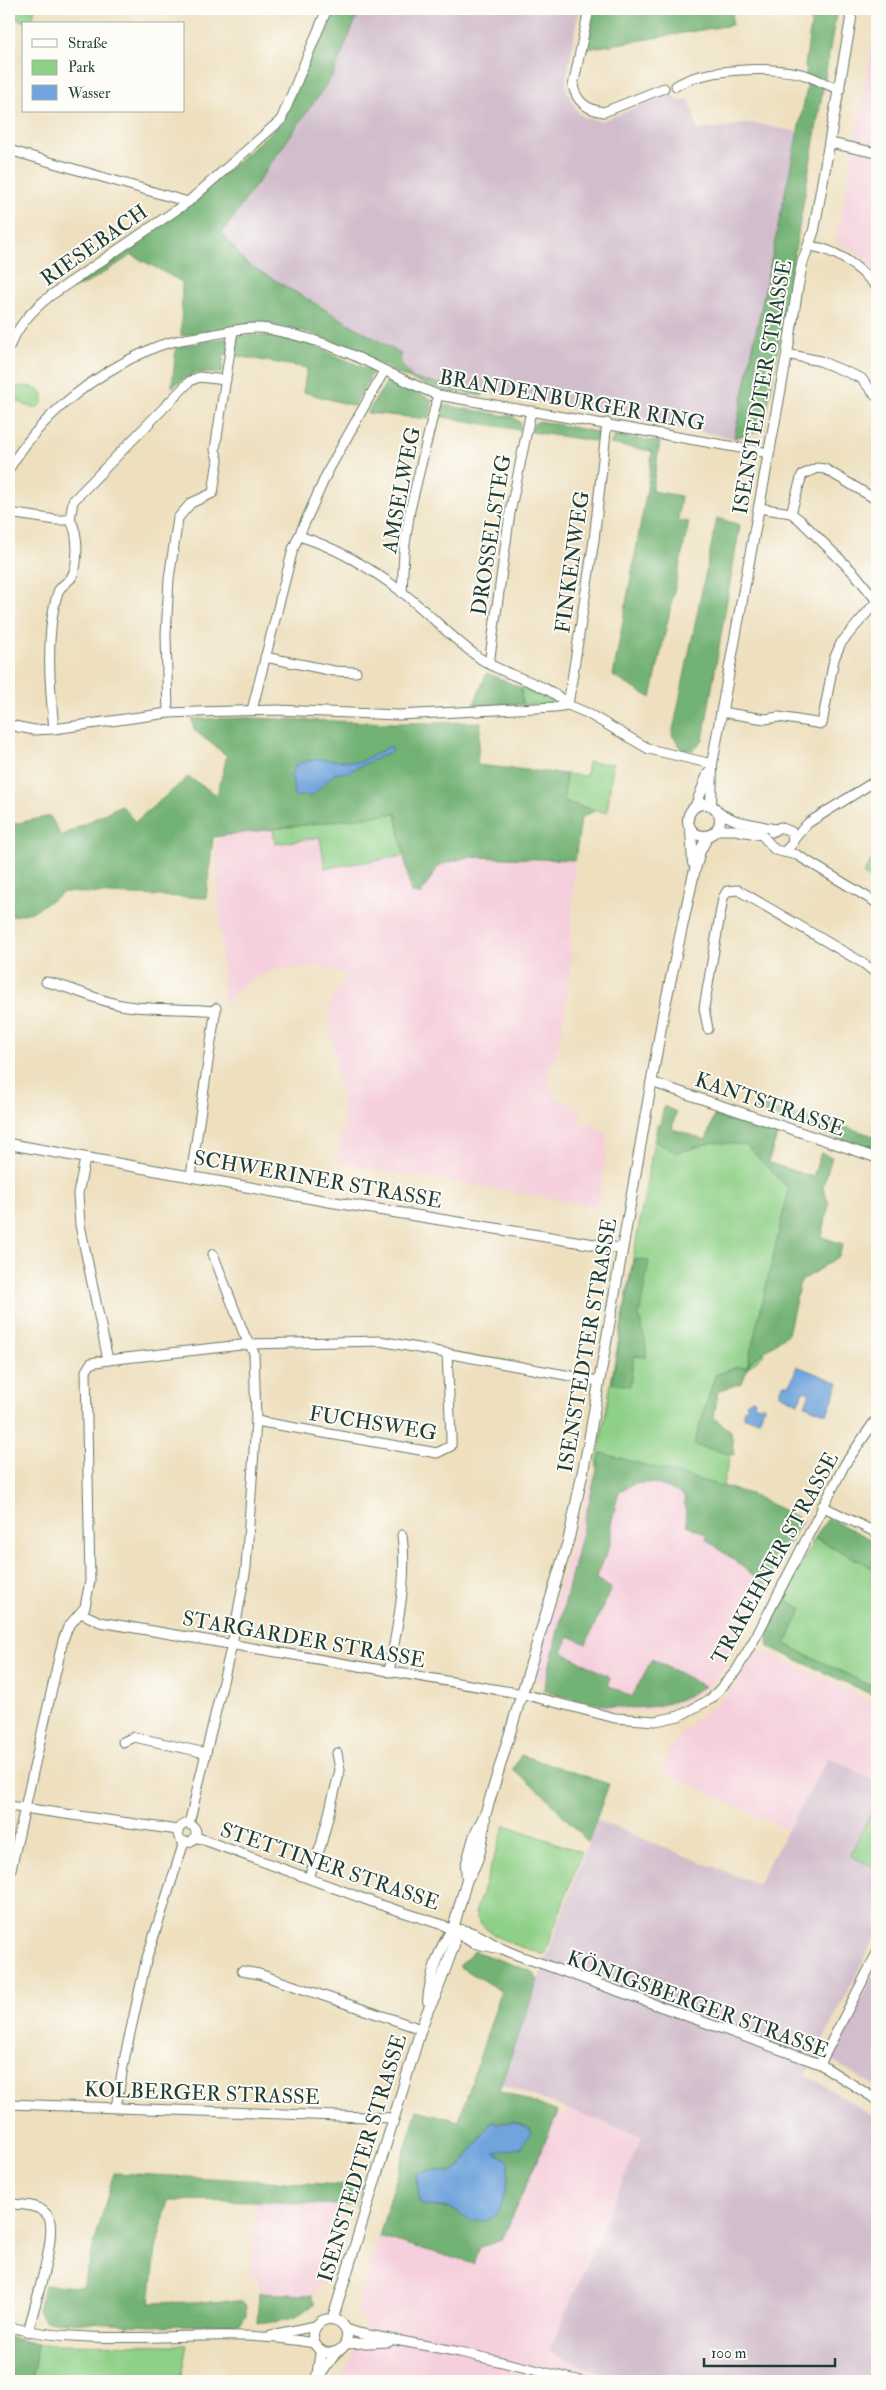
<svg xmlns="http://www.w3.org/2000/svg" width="886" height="2390" font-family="'IM FELL Double Pica',serif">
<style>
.built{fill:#f5cfdb}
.industrial{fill:#d1bdcc}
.green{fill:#8fd087;stroke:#57865e}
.forest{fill:#73b274;stroke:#497854;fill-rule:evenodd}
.water{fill:#71a4dd;stroke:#487088}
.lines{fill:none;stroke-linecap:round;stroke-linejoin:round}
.minor-casing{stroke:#677665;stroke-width:11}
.tertiary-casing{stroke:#677665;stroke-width:12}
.minor{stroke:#fff;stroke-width:9}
.tertiary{stroke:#fff;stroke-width:10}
.labels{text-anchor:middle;stroke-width:4;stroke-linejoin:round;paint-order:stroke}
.street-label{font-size:21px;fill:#1f3d34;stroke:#fdfcf7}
</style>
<rect width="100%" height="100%" fill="#fdfcf7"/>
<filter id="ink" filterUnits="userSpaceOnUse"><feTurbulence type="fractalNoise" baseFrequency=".02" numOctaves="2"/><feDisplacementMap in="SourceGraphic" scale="10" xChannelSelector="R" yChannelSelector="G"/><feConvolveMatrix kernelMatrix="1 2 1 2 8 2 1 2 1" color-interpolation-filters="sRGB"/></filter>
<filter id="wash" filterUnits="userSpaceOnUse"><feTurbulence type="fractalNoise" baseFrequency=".0096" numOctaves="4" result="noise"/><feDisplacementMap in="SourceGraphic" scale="20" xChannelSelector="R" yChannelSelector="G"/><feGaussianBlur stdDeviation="1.12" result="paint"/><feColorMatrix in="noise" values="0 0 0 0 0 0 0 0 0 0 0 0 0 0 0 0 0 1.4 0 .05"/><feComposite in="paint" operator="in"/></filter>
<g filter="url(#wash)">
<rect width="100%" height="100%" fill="#eee0bf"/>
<!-- built -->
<g class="built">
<polygon points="872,46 877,49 877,273 861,256 836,242"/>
<polygon points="396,813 411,893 421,894 439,865 468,857 575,860 569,984 559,1044 547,1081 552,1094 582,1112 580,1123 598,1126 598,1129 605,1131 607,1134 607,1149 597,1206 336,1163 344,1119 330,1026 329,1008 331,1000 348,975 320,967 273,970 249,981 225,1002 222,994 223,980 216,854 218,835"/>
<polygon points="596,1467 658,1473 747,1496 749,1492 805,1521 787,1547 720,1674 709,1686 686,1700 659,1708 639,1711 606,1709 549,1693 533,1673"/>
<polygon points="768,1652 877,1704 877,1764 870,1778 829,1757 787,1830 662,1771 668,1751 681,1733 700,1715 717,1704 738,1682 756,1653"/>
<polygon points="569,2109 642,2137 549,2352 618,2381 340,2381 366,2326 357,2308 379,2236 474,2264 480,2246 543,2146 558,2112 566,2115"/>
<polygon points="256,2201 342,2206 341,2227 331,2260 317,2291 312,2295 259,2293 258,2279 251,2273"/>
</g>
<!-- industrial -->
<g class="industrial">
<polygon points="360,9 579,9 565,87 579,114 586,118 602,121 671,94 681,102 689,99 698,130 753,123 798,132 734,438 414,379 401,365 399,359 401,354 246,263 222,233 333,75"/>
<polygon points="829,1757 877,1782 877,1934 805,2076 819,2082 877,2119 877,2381 618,2381 549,2352 642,2137 501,2084 596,1820 757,1884"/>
<polygon points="877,1969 877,2088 830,2059"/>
</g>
<!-- green -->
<g class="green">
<polygon points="9,9 35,9 31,23 9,17"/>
<path d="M18,386L31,387L42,392C45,400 42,406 34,409L17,401L14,395Z"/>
<polygon points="521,688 553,699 550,704 522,704"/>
<polygon points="588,762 613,764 607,813 564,802 566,774 586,776"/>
<polygon points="396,813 404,856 325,868 320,837 275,844 273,829"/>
<polygon points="877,851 877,886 863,874"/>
<polygon points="715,1113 778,1133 768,1165 802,1176 768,1329 764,1355 734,1378 718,1385 705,1413 731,1452 722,1489 658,1473 596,1467 657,1124 706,1140"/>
<polygon points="815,1538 877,1570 877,1684 875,1688 784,1644 802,1609 784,1599"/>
<polygon points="871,1813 877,1816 877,1854 871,1866 850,1855"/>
<path d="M505,1825L582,1852L544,1955C522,1946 483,1938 475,1913Z"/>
<polygon points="37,2344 187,2345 180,2381 32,2381"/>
</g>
<!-- forest -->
<g class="forest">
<polygon points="333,9 360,9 333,75 222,233 246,263 401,354 399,359 405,370 414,379 485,392 482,396 428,386 400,375 351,348 310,333 265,323 181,336 182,282 132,255 84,285 70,289 183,209 282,122"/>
<polygon points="595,9 733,9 732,25 587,49"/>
<polygon points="813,9 831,9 836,14 764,430 734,438 807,88 805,66"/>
<polygon points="266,335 310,344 373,372 354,406 303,392 307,368 224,354 222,373 194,373 172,387 176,347 236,336"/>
<polygon points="388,380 433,400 429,419 367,413"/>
<polygon points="443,405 513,417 520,422 520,430 437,416"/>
<polygon points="539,421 597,432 600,442 531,432 534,424"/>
<polygon points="614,436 660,442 652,491 681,496 678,520 689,522 651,698 613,676 647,489 652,451 610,444"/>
<polygon points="717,518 740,525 703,740 693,750 682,749 672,735"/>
<polygon points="487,673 521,688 522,704 473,706"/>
<path d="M251,718L391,723L481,722L477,765L566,774L564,802L596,810L581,818L575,860L468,857L439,865L421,894L411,893L396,813L213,837L206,898L64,892L32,912L9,917V825L50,816L61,836L121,805L135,822L188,777L217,795L227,756L194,730L192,719ZM389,747L392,751L348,772L334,774L322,786L294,796L293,778L307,760L360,762Z"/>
<polygon points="755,1104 785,1113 824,1120 877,1137 877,1152 754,1109"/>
<polygon points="664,1106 676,1112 672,1129 706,1140 715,1116 776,1135 767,1162 813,1177 821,1153 832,1157 823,1186 829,1204 822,1237 843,1244 839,1256 800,1282 788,1334 750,1362 742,1383 718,1391 714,1418 731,1431 734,1455 694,1445 715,1375 736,1367 747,1367 789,1189 746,1145 713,1142 677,1153 656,1142"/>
<polygon points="634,1259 649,1261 639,1316 646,1345 646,1357 634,1356 630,1386 612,1383"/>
<path d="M601,1453L751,1494L802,1520L766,1585L706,1539L707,1535L687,1525L684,1496C661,1483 641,1476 619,1492L611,1524V1542L596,1579L611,1588L586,1644L569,1636L562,1652L610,1677L608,1685L632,1697L652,1659L704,1686C652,1721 606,1706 549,1693L544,1689Z"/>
<polygon points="828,1518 877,1542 877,1570 815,1538"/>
<polygon points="784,1599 802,1609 785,1644 875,1688 877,1684 877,1697 769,1647 767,1633"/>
<polygon points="521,1755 609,1784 588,1842 542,1793 513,1770"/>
<path d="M474,1951L531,1971L538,1980L499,2090L558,2112L502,2240L480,2247L474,2264L379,2236L417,2110L459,2121L501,1991L459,1966ZM492,2121L498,2123L500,2121L522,2123L504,2150L493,2153L509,2165L507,2187L474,2221L451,2209L436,2207L418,2194L416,2173C422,2173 428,2170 433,2170C446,2171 449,2176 461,2166Z"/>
<polygon points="114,2173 362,2186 355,2206 256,2201 168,2200 156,2250 150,2303 240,2301 246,2306 246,2316 240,2324 152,2326 44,2321 38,2310 44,2285 82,2287"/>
<path d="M259,2293L312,2295L315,2303C299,2319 279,2321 257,2323Z"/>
<polygon points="9,2337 37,2344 32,2381 9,2381"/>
</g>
<!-- water -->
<g class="water">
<polygon points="389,747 392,747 392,751 348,772 334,774 312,796 294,796 293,779 290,778 296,764 318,759 360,762"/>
<polygon points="797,1366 839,1383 827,1414 805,1405 810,1393 803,1391 798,1403 780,1394 780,1388 784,1384 790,1384"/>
<polygon points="752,1399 755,1400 754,1404 760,1407 763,1405 764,1408 759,1420 744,1417 744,1409 748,1408 746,1403"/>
<path d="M492,2121C504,2126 514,2118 530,2129L531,2133L520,2148L494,2153L509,2161C508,2181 505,2227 475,2221C466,2219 459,2212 451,2209C441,2205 430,2208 420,2204L416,2173C422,2173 428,2170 433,2170C446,2171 449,2176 461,2166Z"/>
</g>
</g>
<g filter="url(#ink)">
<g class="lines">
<!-- minor casing -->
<g class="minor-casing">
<g id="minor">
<path d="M589,9L573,86C577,102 587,110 604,112L664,88"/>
<path d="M676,86C701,68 779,65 808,76C819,80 828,86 840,89"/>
<polyline points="830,143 877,153"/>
<polyline points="9,150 188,202"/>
<path d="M809,246C837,249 859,267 877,287"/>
<path d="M9,347C19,325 31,311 50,296L188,202L281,120L327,9"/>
<polyline points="787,354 820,361 861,378 877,397"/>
<path d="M9,469C41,415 93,375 149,350C168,341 191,338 211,335C229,331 250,326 268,329C295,334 323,342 348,353C378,366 407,383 438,395L769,453"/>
<polyline points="759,508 791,513 800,520 855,574 877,601"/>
<polyline points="9,513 56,520 70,520"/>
<polyline points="791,513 802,475 817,468 825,469 877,500"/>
<path d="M299,536C335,547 372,569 402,592C429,613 452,639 481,659C508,678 545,681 568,705"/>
<polyline points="402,593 404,551 410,510 438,395"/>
<polyline points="265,657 334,671 356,672"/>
<polyline points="489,664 510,513 531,411"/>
<polyline points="568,705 594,540 607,423"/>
<polyline points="252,710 293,549 328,471 384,371"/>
<polyline points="721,712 765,719 779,717 822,724 834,659 841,643 877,601"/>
<polyline points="168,713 166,635 169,579 178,518 191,503 213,493 218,460 215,450 233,331"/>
<polyline points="9,725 34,730 54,729 168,713 196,712 276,710 399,715 555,707 568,705 587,713 649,749 712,764"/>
<path d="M54,729C50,689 45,631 58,592C60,586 67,583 71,578C79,565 79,532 70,520L73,501L190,381L199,377L226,380"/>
<polyline points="719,813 737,821 775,829"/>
<polyline points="717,830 735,830 762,835 775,850 797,855 877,903"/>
<polyline points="772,832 780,827 792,832 793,843 784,852"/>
<polyline points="794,839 808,823 877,780"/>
<path d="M46,982C73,987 98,1002 127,1006C156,1010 186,1008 216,1011"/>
<polyline points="708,1029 704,1008 723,898 727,891 738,890 863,963 877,974"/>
<polyline points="651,1082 877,1158"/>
<polyline points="191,1176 216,1008"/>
<polyline points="108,1360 250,1344 380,1341 598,1381"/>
<polyline points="256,1421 437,1453 451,1446 451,1437 447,1353"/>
<polyline points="822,1506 877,1533"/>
<polyline points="81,1613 100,1622 523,1694 615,1718 656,1721 679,1716 711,1699 736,1671 758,1633 845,1464 877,1418"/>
<path d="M389,1672C397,1626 408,1581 402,1535"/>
<polyline points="123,1742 134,1737 206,1753"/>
<polyline points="9,1806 178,1830"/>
<circle cx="187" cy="1833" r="9"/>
<polyline points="189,1824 232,1644 246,1568 256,1421 254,1353 244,1334 213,1254"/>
<polyline points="196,1837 378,1904 443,1925 473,1943 500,1949"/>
<polyline points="309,1877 321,1845 340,1770 337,1753"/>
<polyline points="9,1878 63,1640 68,1627 85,1607 90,1581 86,1371 91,1363 108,1360 80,1225 78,1194 85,1159"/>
<path d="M453,1929C473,1929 486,1940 503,1949C515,1955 528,1959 540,1963L820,2064L877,2100"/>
<polyline points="242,1971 259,1974 421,2029"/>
<polyline points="820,2064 877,1953"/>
<polyline points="9,2104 394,2118"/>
<polyline points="116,2107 125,2056 146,1961 184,1842"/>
<path d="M9,2204C21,2205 40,2204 48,2216C59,2232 33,2310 28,2332"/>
<path d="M9,2327C109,2351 214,2324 314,2343"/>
<polyline points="346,2329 358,2333 460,2352 581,2381"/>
<polyline points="271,2335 315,2326"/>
<polyline points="345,2344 389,2342"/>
</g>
</g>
<!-- tertiary casing -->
<g class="tertiary-casing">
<g id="tertiary">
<circle cx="704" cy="820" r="16"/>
<polyline points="696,805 708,774"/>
<polyline points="711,805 712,764 787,354 798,285 802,264 814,230 851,19 848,9"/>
<polyline points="691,830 693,863"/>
<polyline points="9,1144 326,1201 622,1249"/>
<path d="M467,1879C480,1862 483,1840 485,1819"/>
<path d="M428,2001C430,1978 439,1947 453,1929"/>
<polyline points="333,2318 421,2029 428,2010 435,1997 454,1945 453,1929 467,1879 466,1866 474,1837 486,1812 569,1538 588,1446 664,1010 693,877 700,851 708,836"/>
<circle cx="330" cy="2336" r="17"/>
<polyline points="317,2377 321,2351"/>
<polyline points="316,2381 336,2352"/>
</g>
</g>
<!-- minor -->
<use href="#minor" class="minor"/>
<!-- tertiary -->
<use href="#tertiary" class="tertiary"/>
</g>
</g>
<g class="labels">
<!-- street labels -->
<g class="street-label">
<text transform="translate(94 245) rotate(-35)" y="7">RIESEBACH</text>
<text transform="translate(762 387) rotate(-80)" y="7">ISENSTEDTER STRASSE</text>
<text transform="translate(572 400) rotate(10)" y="7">BRANDENBURGER RING</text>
<text transform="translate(401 490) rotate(-79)" y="7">AMSELWEG</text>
<text transform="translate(491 535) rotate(-81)" y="7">DROSSELSTEG</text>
<text transform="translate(572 562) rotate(-82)" y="7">FINKENWEG</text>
<text transform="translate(770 1104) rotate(19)" y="7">KANTSTRASSE</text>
<text transform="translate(318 1179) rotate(10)" y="7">SCHWERINER STRASSE</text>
<text transform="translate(587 1345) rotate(-80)" y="7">ISENSTEDTER STRASSE</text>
<text transform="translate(373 1423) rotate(9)" y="7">FUCHSWEG</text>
<text transform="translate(775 1558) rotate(-61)" y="7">TRAKEHNER STRASSE</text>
<text transform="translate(304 1639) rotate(10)" y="7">STARGARDER STRASSE</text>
<text transform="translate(330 1866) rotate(19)" y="7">STETTINER STRASSE</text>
<text transform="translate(698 2004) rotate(20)" y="7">KÖNIGSBERGER STRASSE</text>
<text transform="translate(202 2093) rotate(2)" y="7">KOLBERGER STRASSE</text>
<text transform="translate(362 2158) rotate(-73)" y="7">ISENSTEDTER STRASSE</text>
</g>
</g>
<!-- margin -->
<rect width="886" height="2390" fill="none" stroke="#fdfcf7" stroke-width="30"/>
<!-- legend -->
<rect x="22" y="22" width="162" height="90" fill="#fdfcf7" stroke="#a4b0a9"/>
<rect x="32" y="39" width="25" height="8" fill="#ffffff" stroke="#a4b0a9"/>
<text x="68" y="48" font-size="15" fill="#1f3d34">Straße</text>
<rect x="32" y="60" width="25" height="15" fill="#8fd087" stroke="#a4b0a9"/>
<text x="68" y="72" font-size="15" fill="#1f3d34">Park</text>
<rect x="32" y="85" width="25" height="15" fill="#71a4dd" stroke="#a4b0a9"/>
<text x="68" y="98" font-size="15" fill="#1f3d34">Wasser</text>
<!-- scale -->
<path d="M704 2358v8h131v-8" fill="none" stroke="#1f3d34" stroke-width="2.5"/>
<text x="711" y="2358" font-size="15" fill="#1f3d34" stroke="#fdfcf7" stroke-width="4" paint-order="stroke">100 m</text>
</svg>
